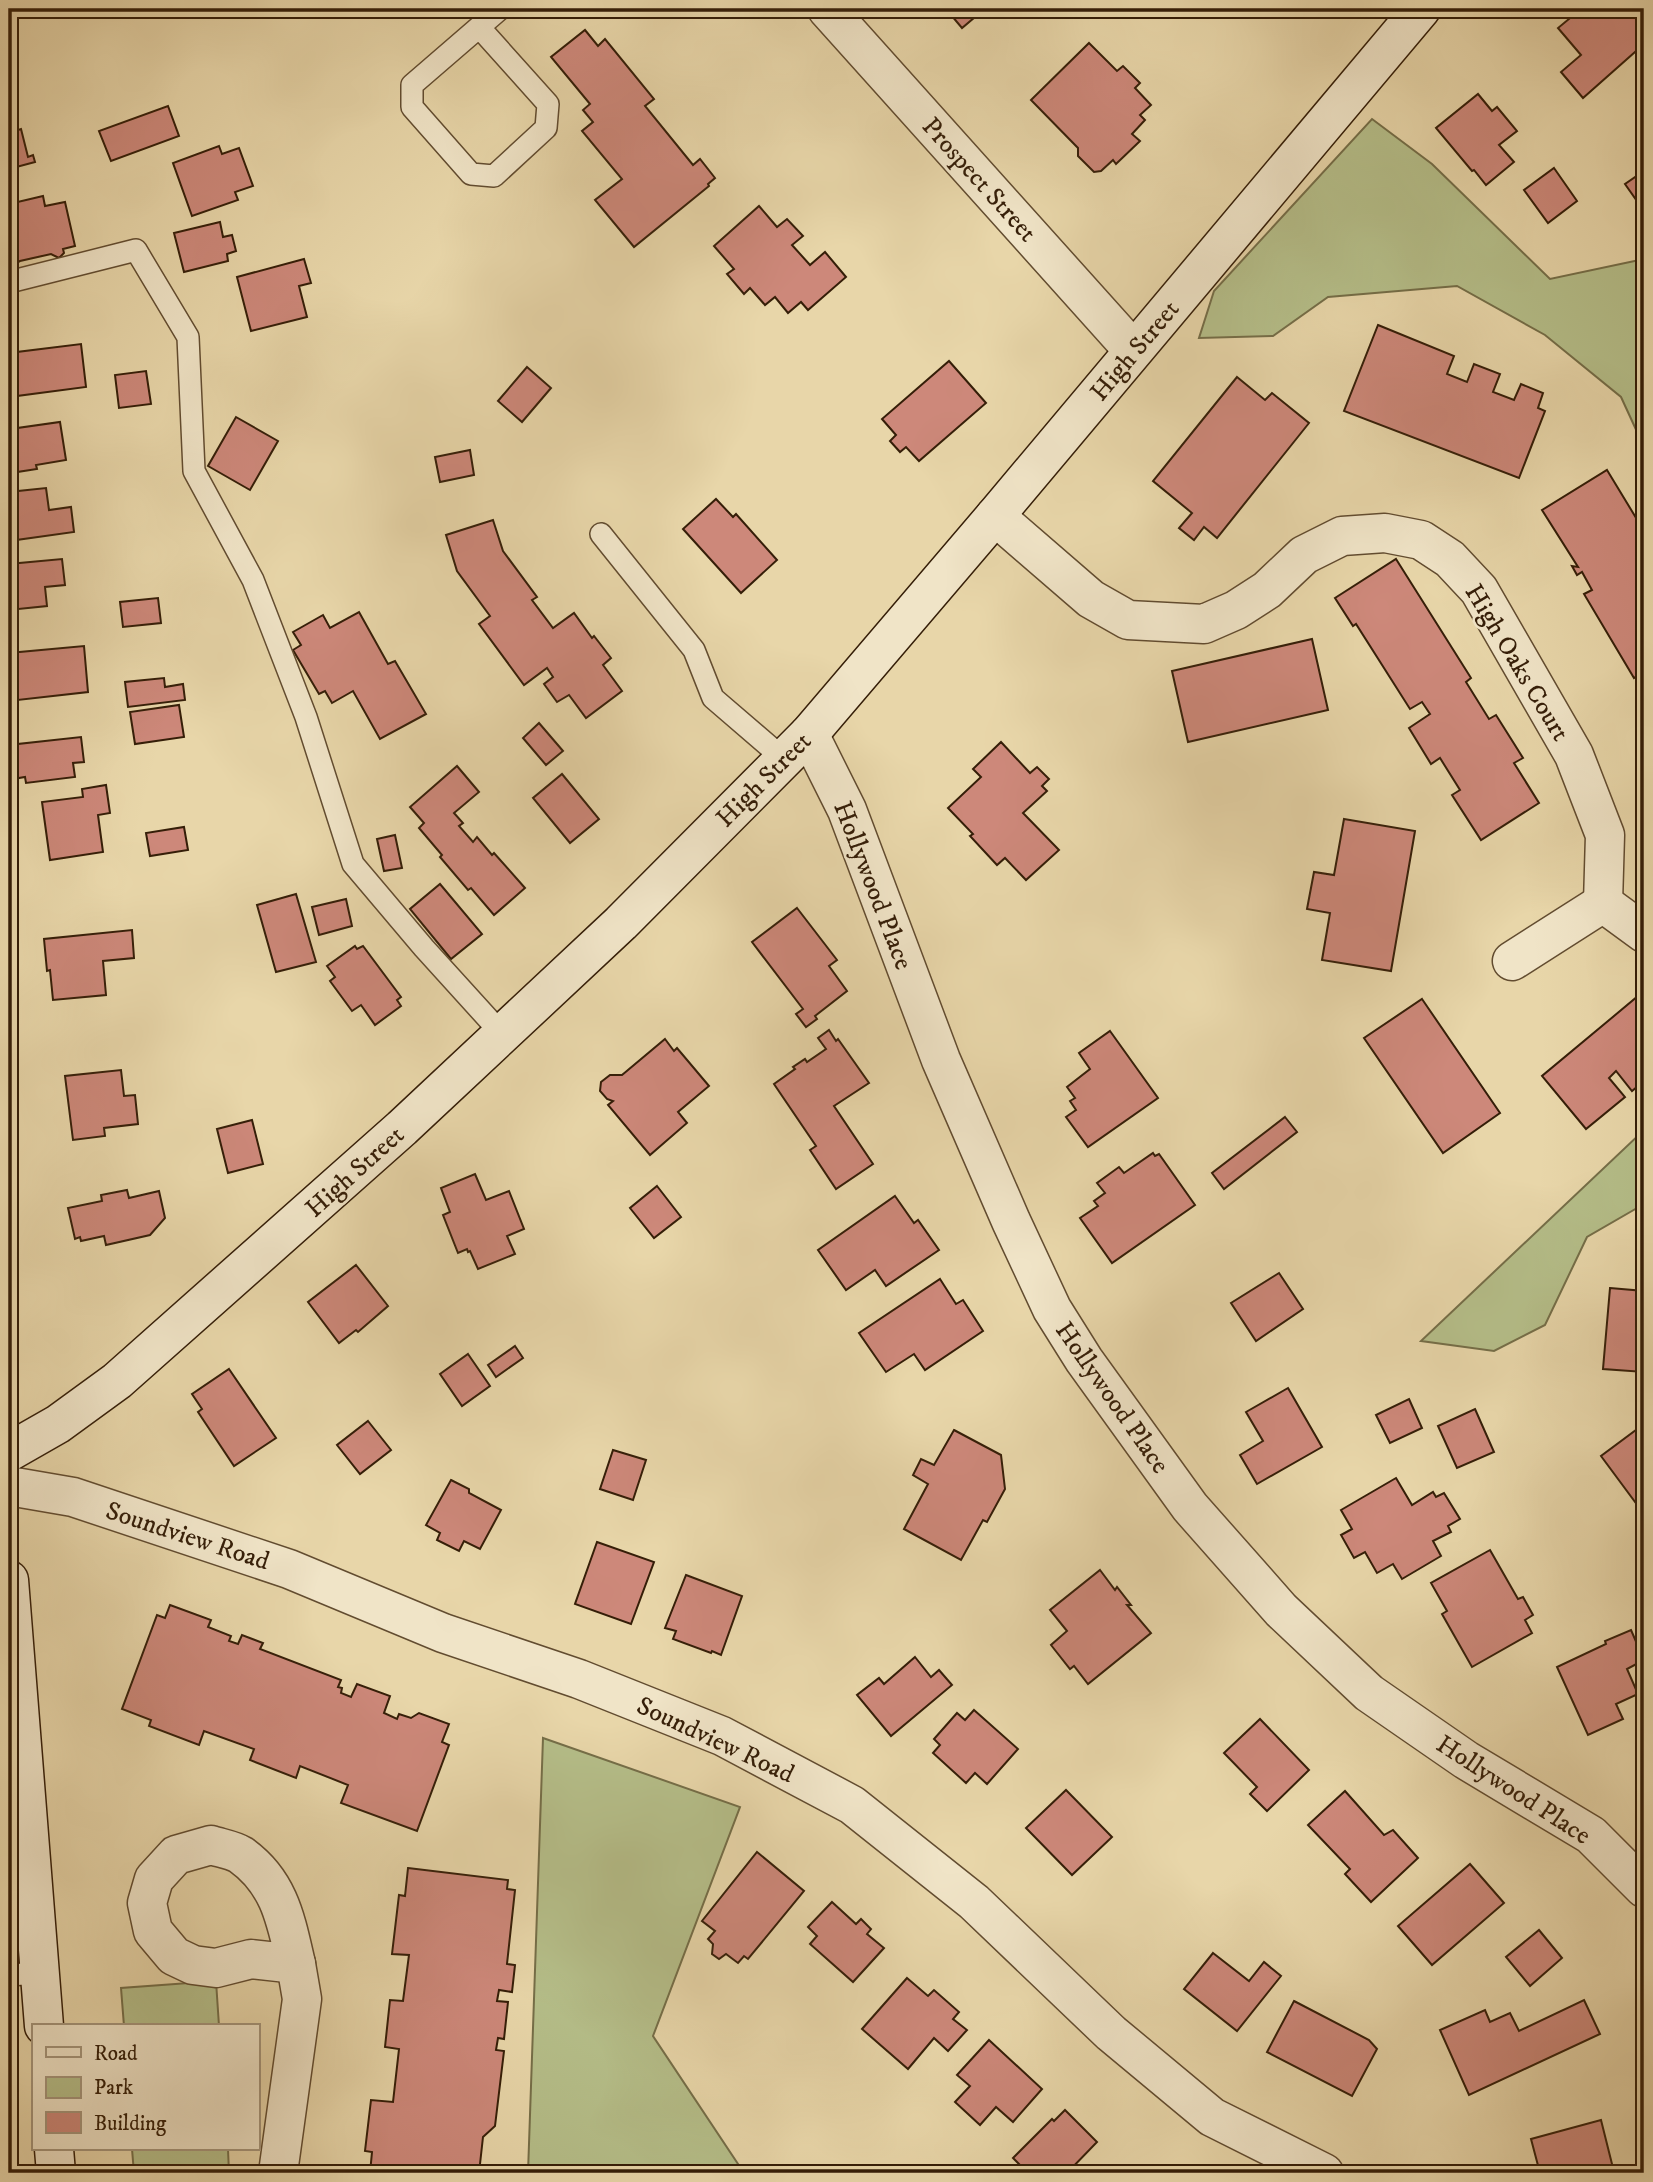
<svg xmlns="http://www.w3.org/2000/svg" width="1653" height="2182" font-family="'IM FELL DW Pica',serif">
<style>
.green{fill:#b5be89;stroke:#756e48;stroke-width:2}
.building{fill:#cd887a;stroke:#351e08;stroke-width:2}
.lines{fill:none;stroke-linecap:round;stroke-linejoin:round}
.lane-casing{stroke:#624c30;stroke-width:24}
.street-casing{stroke:#624c30;stroke-width:41}
.secondary-casing{stroke:#351e08;stroke-width:41}
.lane{stroke:#f0e4c7;stroke-width:21}
.street{stroke:#f0e4c7;stroke-width:38}
.secondary{stroke:#f0e4c7;stroke-width:38}
.labels{text-anchor:middle;stroke-width:5;stroke-linejoin:round;paint-order:stroke}
.street-label{font-size:26px;fill:#351e08;stroke:#f0e4c7}
</style>
<rect width="100%" height="100%" fill="#e8d6a9"/>
<filter id="stains"><feTurbulence type="fractalNoise" baseFrequency=".00286" numOctaves="4"/><feColorMatrix values="0 0 0 0 .2 0 0 0 0 .09 0 0 0 0 .02 0 0 0 .5 -.17"/></filter>
<radialGradient id="worn" r=".72"><stop offset=".6" stop-color="#630" stop-opacity="0"/><stop offset="1" stop-color="#630" stop-opacity=".3"/></radialGradient>
<!-- green -->
<g class="green">
<polygon points="1372,119 1432,164 1550,279 1644,259 1644,447 1621,397 1545,335 1457,286 1328,297 1273,336 1199,338 1214,291"/>
<polygon points="1644,1130 1644,1204 1587,1237 1545,1325 1494,1351 1421,1341"/>
<polygon points="543,1738 740,1807 653,2036 744,2173 528,2173"/>
<polygon points="216,1981 219,2026 124,2026 121,1988"/>
<polygon points="132,2149 228,2149 229,2173 134,2173"/>
</g>
<!-- building -->
<g class="building">
<polygon points="946,9 977,9 972,13 975,17 962,28"/>
<polygon points="1581,9 1644,9 1644,44 1583,98 1561,72 1581,55 1558,28"/>
<polygon points="585,30 598,46 605,39 654,99 645,106 693,165 700,159 715,178 708,184 709,186 634,247 595,200 622,179 582,131 593,122 583,110 590,104 551,57"/>
<polygon points="1089,43 1117,71 1123,66 1140,83 1135,88 1151,105 1140,115 1145,120 1132,134 1140,141 1116,164 1113,160 1101,171 1094,172 1078,156 1078,148 1031,100"/>
<polygon points="1478,94 1492,111 1497,107 1517,131 1499,145 1514,162 1486,185 1474,170 1472,171 1436,128"/>
<polygon points="168,106 179,136 111,161 99,131"/>
<polygon points="21,129 28,157 33,155 35,162 9,169 9,133"/>
<polygon points="219,146 222,154 239,148 253,186 235,192 238,200 192,216 173,163"/>
<polygon points="1554,168 1577,201 1548,223 1524,190"/>
<polygon points="1644,171 1644,211 1625,184"/>
<polygon points="43,196 45,206 65,202 75,246 63,249 64,253 59,258 51,254 20,261 9,267 9,204"/>
<polygon points="759,206 777,227 787,219 803,236 792,245 810,265 825,252 846,277 808,310 801,302 788,313 775,297 765,305 750,288 744,294 727,274 734,269 714,246"/>
<polygon points="220,222 223,237 232,235 236,251 227,254 228,261 184,272 174,233"/>
<polygon points="304,259 311,283 299,286 307,317 251,331 237,277"/>
<polygon points="1378,325 1454,356 1447,374 1467,382 1474,364 1500,374 1493,392 1514,400 1521,384 1543,393 1538,408 1545,411 1519,478 1344,411"/>
<polygon points="81,344 86,387 9,397 9,353"/>
<polygon points="949,361 986,403 919,461 906,447 900,452 890,441 896,435 882,419"/>
<polygon points="527,367 551,388 522,422 498,401"/>
<polygon points="146,371 151,404 119,408 115,375"/>
<polygon points="1237,377 1265,400 1272,393 1309,423 1217,538 1204,527 1194,540 1179,528 1192,513 1153,481"/>
<polygon points="236,417 278,441 250,490 208,466"/>
<polygon points="60,422 66,460 36,465 37,469 17,472 16,467 9,468 9,428 17,426 17,428"/>
<polygon points="470,450 474,475 440,482 435,457"/>
<polygon points="1607,470 1644,531 1644,671 1634,678 1584,594 1592,590 1582,572 1577,575 1572,566 1578,567 1542,510"/>
<polygon points="46,488 49,510 71,507 74,532 9,541 9,492"/>
<polygon points="716,499 733,517 736,514 777,560 741,593 683,529"/>
<polygon points="493,520 503,551 537,597 532,600 553,628 574,613 592,638 594,636 611,658 603,665 622,691 586,718 569,695 557,702 544,684 553,677 547,668 524,685 479,624 490,616 457,571 446,535"/>
<polygon points="62,559 65,585 45,587 47,606 9,610 9,564"/>
<polygon points="1396,559 1471,678 1466,682 1489,719 1496,715 1523,758 1514,763 1539,803 1481,840 1452,795 1460,790 1440,758 1431,764 1409,728 1430,714 1422,702 1410,709 1356,624 1353,626 1335,598"/>
<polygon points="158,598 161,623 123,627 120,602"/>
<polygon points="359,612 388,664 395,661 426,714 380,739 353,691 332,703 325,691 319,694 293,650 301,645 293,632 323,615 330,628"/>
<polygon points="1312,639 1328,710 1188,742 1172,671"/>
<polygon points="84,646 88,692 9,701 9,653"/>
<polygon points="164,678 165,687 183,684 185,700 128,707 125,682"/>
<polygon points="179,705 184,737 135,744 130,712"/>
<polygon points="539,723 563,751 546,765 523,738"/>
<polygon points="81,737 84,762 73,763 75,777 26,783 25,777 13,779 9,745"/>
<polygon points="1001,742 1030,773 1037,767 1049,779 1042,786 1047,791 1023,813 1059,850 1026,880 1005,858 997,865 970,836 973,834 948,808 981,777 973,769"/>
<polygon points="457,766 479,792 454,813 463,823 459,826 473,842 477,837 492,855 494,853 525,888 494,915 471,888 468,890 440,857 442,855 419,828 424,823 410,807"/>
<polygon points="562,774 599,819 570,843 533,798"/>
<polygon points="106,785 110,813 98,815 103,852 50,860 42,802 83,797 82,789"/>
<polygon points="1344,819 1415,831 1391,971 1322,960 1330,913 1307,909 1314,872 1334,875"/>
<polygon points="184,827 188,850 150,856 146,833"/>
<polygon points="395,835 402,868 384,871 377,839"/>
<polygon points="440,884 482,934 451,959 410,909"/>
<polygon points="296,894 316,962 276,972 257,905"/>
<polygon points="346,899 352,926 319,935 312,907"/>
<polygon points="797,908 837,960 829,966 847,991 815,1016 817,1019 806,1027 796,1014 803,1009 752,942"/>
<polygon points="132,930 134,958 103,961 106,995 53,1000 50,970 47,971 44,939"/>
<polygon points="355,946 357,949 363,946 401,997 397,1000 401,1006 375,1025 361,1005 352,1011 330,981 335,977 327,966"/>
<polygon points="1644,991 1644,1081 1632,1091 1616,1071 1609,1078 1625,1097 1586,1129 1542,1076"/>
<polygon points="1422,999 1500,1113 1443,1153 1364,1038"/>
<polygon points="829,1030 836,1041 838,1039 869,1083 834,1106 873,1164 836,1189 810,1150 816,1146 774,1084 795,1069 793,1067 805,1059 807,1062 826,1049 818,1038"/>
<polygon points="1110,1031 1158,1098 1088,1147 1066,1117 1076,1110 1070,1101 1075,1098 1067,1087 1090,1069 1079,1053"/>
<polygon points="665,1039 674,1051 677,1048 709,1086 678,1112 687,1123 650,1155 608,1105 613,1101 607,1099 600,1091 601,1082 610,1075 622,1075"/>
<polygon points="121,1070 124,1096 135,1095 138,1124 104,1128 105,1136 73,1140 65,1076"/>
<polygon points="1285,1117 1297,1132 1224,1189 1212,1173"/>
<polygon points="252,1120 263,1164 228,1173 217,1129"/>
<polygon points="1153,1153 1155,1156 1159,1154 1195,1205 1112,1263 1080,1218 1098,1206 1094,1201 1105,1193 1097,1183 1119,1167 1124,1173"/>
<polygon points="475,1174 486,1200 509,1191 524,1229 507,1236 515,1254 478,1269 470,1251 468,1252 467,1249 458,1253 443,1215 450,1212 441,1188"/>
<polygon points="657,1186 681,1217 654,1238 630,1208"/>
<polygon points="127,1190 129,1198 159,1191 165,1218 150,1235 106,1245 104,1236 81,1241 80,1237 75,1239 68,1208 102,1201 101,1195"/>
<polygon points="895,1196 914,1223 918,1220 939,1250 886,1286 875,1270 846,1290 818,1250"/>
<polygon points="356,1265 388,1306 358,1332 356,1330 339,1343 308,1302"/>
<polygon points="1279,1273 1303,1309 1256,1341 1231,1303"/>
<polygon points="940,1279 956,1304 963,1300 983,1331 925,1370 914,1354 886,1372 859,1333"/>
<polygon points="1610,1288 1644,1291 1644,1372 1603,1369"/>
<polygon points="515,1346 523,1358 496,1377 488,1365"/>
<polygon points="468,1354 490,1386 462,1406 440,1374"/>
<polygon points="229,1369 276,1438 234,1466 198,1412 202,1409 192,1394"/>
<polygon points="1288,1388 1322,1447 1257,1484 1240,1455 1263,1441 1246,1412"/>
<polygon points="1409,1399 1422,1428 1390,1443 1376,1415"/>
<polygon points="1475,1409 1494,1452 1457,1468 1438,1426"/>
<polygon points="368,1421 391,1450 360,1474 337,1445"/>
<polygon points="1644,1424 1644,1507 1641,1510 1601,1456"/>
<polygon points="954,1430 1001,1455 1005,1489 987,1522 983,1520 961,1560 904,1529 928,1484 913,1475 921,1459 934,1465"/>
<polygon points="613,1450 646,1460 633,1500 600,1489"/>
<polygon points="1396,1478 1412,1505 1433,1492 1436,1497 1444,1493 1460,1519 1448,1526 1451,1532 1433,1541 1441,1556 1402,1579 1393,1564 1377,1573 1365,1552 1354,1558 1341,1535 1352,1529 1341,1510"/>
<polygon points="451,1480 469,1489 469,1493 501,1510 480,1549 464,1541 459,1551 437,1540 440,1533 426,1525"/>
<polygon points="597,1542 654,1562 631,1624 575,1604"/>
<polygon points="1490,1550 1518,1599 1523,1597 1533,1615 1525,1620 1532,1633 1472,1667 1442,1614 1447,1611 1431,1583"/>
<polygon points="1100,1570 1115,1590 1117,1587 1131,1605 1127,1605 1151,1633 1088,1684 1074,1666 1070,1669 1051,1645 1067,1631 1050,1610"/>
<polygon points="686,1575 742,1596 721,1655 712,1651 711,1653 673,1639 676,1631 665,1628"/>
<polygon points="170,1605 211,1620 208,1627 231,1636 229,1641 238,1644 242,1635 263,1643 260,1649 341,1680 338,1687 342,1688 341,1693 351,1697 357,1684 390,1696 384,1713 397,1719 399,1714 411,1718 419,1713 449,1724 442,1742 449,1745 417,1831 341,1803 348,1785 300,1766 296,1778 250,1760 254,1749 204,1731 199,1745 149,1726 151,1720 122,1709 157,1615 165,1618"/>
<polygon points="1631,1630 1644,1660 1627,1669 1638,1694 1616,1704 1623,1719 1588,1735 1557,1667 1606,1644 1605,1641"/>
<polygon points="915,1657 931,1677 939,1670 952,1685 891,1736 857,1695 879,1678 884,1684"/>
<polygon points="974,1710 1018,1749 987,1784 975,1773 966,1783 933,1753 940,1745 934,1739 957,1713 965,1720"/>
<polygon points="1260,1719 1309,1770 1267,1811 1250,1794 1257,1787 1224,1753"/>
<polygon points="1066,1790 1112,1837 1072,1875 1026,1828"/>
<polygon points="1345,1791 1384,1835 1393,1830 1418,1858 1371,1902 1345,1874 1350,1869 1308,1825"/>
<polygon points="757,1852 804,1891 748,1959 744,1956 738,1963 726,1954 719,1959 712,1954 713,1944 708,1939 715,1931 702,1921"/>
<polygon points="1470,1864 1504,1903 1432,1965 1398,1926"/>
<polygon points="408,1868 508,1880 507,1889 515,1890 507,1964 515,1965 512,1992 499,1990 497,2001 508,2002 504,2039 498,2038 496,2050 504,2051 495,2126 483,2137 479,2173 370,2173 372,2152 365,2151 371,2100 393,2102 399,2049 385,2047 390,2000 403,2001 409,1955 392,1954 399,1895 405,1896"/>
<polygon points="832,1902 856,1924 861,1919 871,1929 867,1934 884,1948 853,1982 810,1944 817,1936 808,1927"/>
<polygon points="1539,1930 1562,1958 1530,1986 1506,1957"/>
<polygon points="1213,1953 1249,1981 1264,1962 1281,1976 1237,2031 1184,1989"/>
<polygon points="907,1978 928,1996 934,1990 959,2012 953,2019 967,2030 948,2051 934,2038 908,2069 862,2029"/>
<polygon points="1584,2000 1600,2034 1469,2095 1440,2030 1485,2010 1490,2022 1510,2013 1519,2031"/>
<polygon points="1294,2001 1369,2040 1377,2049 1352,2096 1267,2052"/>
<polygon points="989,2040 1042,2089 1013,2122 996,2107 980,2125 955,2102 970,2086 957,2075"/>
<polygon points="1065,2110 1097,2142 1067,2173 1020,2173 1024,2169 1013,2158 1052,2119 1054,2121"/>
<polygon points="1601,2120 1613,2168 1593,2173 1540,2173 1531,2139"/>
</g>
<g class="lines">
<!-- lane casing -->
<g class="lane-casing">
<g id="lane">
<polyline points="479,27 548,104 546,128 494,176 471,174 412,107 412,85 500,9"/>
<polyline points="9,282 136,250 188,337 194,471 253,580 306,717 353,864 424,948 502,1034"/>
<polyline points="601,534 694,650 713,698 784,759"/>
<polyline points="9,1975 40,1973"/>
</g>
</g>
<!-- street casing -->
<g class="street-casing">
<g id="street">
<polyline points="827,9 1133,350"/>
<polyline points="995,516 1091,599 1128,620 1204,624 1236,610 1267,590 1304,555 1342,536 1385,533 1421,540 1450,559 1479,590 1574,755 1605,835 1603,903"/>
<polyline points="809,734 847,810 941,1060 1011,1221 1052,1309 1084,1360 1190,1507 1281,1610 1369,1693 1466,1760 1591,1835 1644,1888"/>
<polyline points="1603,903 1644,933"/>
<polyline points="1512,961 1603,903"/>
<polyline points="9,1486 73,1497 289,1569 443,1633 579,1679 722,1736 852,1805 974,1902 1111,2033 1212,2117 1324,2173"/>
<path d="M211,1845C220,1848 233,1850 241,1855C280,1883 286,1921 296,1964L251,1959L216,1968L193,1965L174,1956L153,1931L147,1903L154,1879L176,1855Z"/>
<polyline points="278,2173 302,1999 296,1964"/>
</g>
</g>
<!-- secondary casing -->
<g class="secondary-casing">
<g id="secondary">
<polyline points="9,1452 58,1424 117,1381 402,1128 621,923 809,734 995,516 1421,9"/>
<polyline points="9,1580 44,2026"/>
<polyline points="54,2149 56,2173"/>
</g>
</g>
<!-- lane -->
<use href="#lane" class="lane"/>
<!-- street -->
<use href="#street" class="street"/>
<!-- secondary -->
<use href="#secondary" class="secondary"/>
</g>
<g class="labels">
<!-- street labels -->
<g class="street-label">
<text transform="translate(980 179) rotate(48)" y="9">Prospect Street</text>
<text transform="translate(1134 350) rotate(-50)" y="9">High Street</text>
<text transform="translate(1518 662) rotate(59)" y="9">High Oaks Court</text>
<text transform="translate(763 779) rotate(-45)" y="9">High Street</text>
<text transform="translate(874 885) rotate(69)" y="9">Hollywood Place</text>
<text transform="translate(354 1171) rotate(-42)" y="9">High Street</text>
<text transform="translate(1113 1397) rotate(55)" y="9">Hollywood Place</text>
<text transform="translate(188 1535) rotate(18)" y="9">Soundview Road</text>
<text transform="translate(716 1739) rotate(25)" y="9">Soundview Road</text>
<text transform="translate(1514 1789) rotate(33)" y="9">Hollywood Place</text>
</g>
</g>
<!-- margin -->
<rect width="1653" height="2182" fill="none" stroke="#e8d6a9" stroke-width="35"/>
<rect x="10" y="10" width="1632" height="2161" fill="none" stroke="#351e08" stroke-width="3.5"/>
<rect x="18" y="18" width="1618" height="2147" fill="none" stroke="#351e08" stroke-width="2"/>
<!-- legend -->
<rect x="32" y="2024" width="228" height="126" fill="#f0e4c7" stroke="#a5957b" stroke-width="2"/>
<rect x="46" y="2047" width="35" height="10" fill="#f0e4c7" stroke="#a5957b" stroke-width="2"/>
<text x="94" y="2060" font-size="21" fill="#351e08">Road</text>
<rect x="46" y="2077" width="35" height="21" fill="#b5be89" stroke="#a5957b" stroke-width="2"/>
<text x="94" y="2094" font-size="21" fill="#351e08">Park</text>
<rect x="46" y="2112" width="35" height="21" fill="#cd887a" stroke="#a5957b" stroke-width="2"/>
<text x="94" y="2130" font-size="21" fill="#351e08">Building</text>
<rect width="100%" height="100%" filter="url(#stains)"/>
<rect width="100%" height="100%" fill="url(#worn)"/>
</svg>
